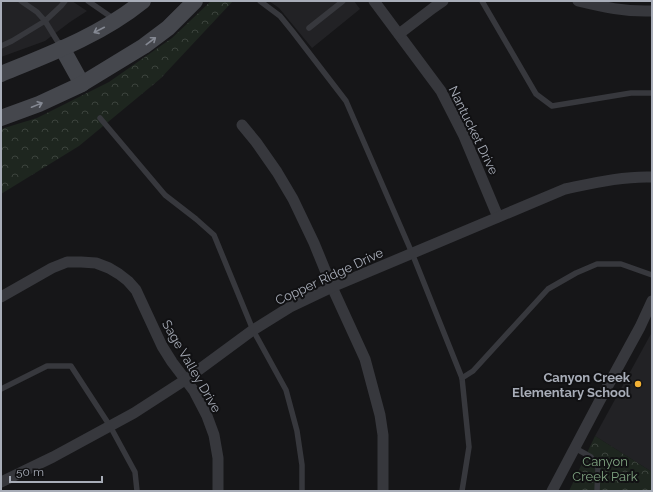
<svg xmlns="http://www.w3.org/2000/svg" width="653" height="492" font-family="Raleway,sans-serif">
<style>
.built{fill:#222225}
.forest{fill:url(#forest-crowns)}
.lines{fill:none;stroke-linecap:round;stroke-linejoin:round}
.service{stroke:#37383d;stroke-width:5.5}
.minor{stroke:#37383d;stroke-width:11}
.secondary{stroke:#45474d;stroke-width:16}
.oneway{stroke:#858993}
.poi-dot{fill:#f2b134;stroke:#111113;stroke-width:1.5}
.labels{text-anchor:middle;stroke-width:4;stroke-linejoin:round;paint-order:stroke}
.street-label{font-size:13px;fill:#a8adb8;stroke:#111113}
.poi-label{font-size:13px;font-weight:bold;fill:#a8adb8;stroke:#111113;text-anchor:end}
.park-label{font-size:13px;fill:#7fa381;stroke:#111113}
</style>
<defs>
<pattern id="forest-crowns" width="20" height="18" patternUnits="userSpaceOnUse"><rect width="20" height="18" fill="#1e261f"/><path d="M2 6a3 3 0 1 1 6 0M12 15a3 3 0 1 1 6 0" fill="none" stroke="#3c433d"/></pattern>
</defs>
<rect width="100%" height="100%" fill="#161618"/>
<!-- built -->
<g class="built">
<polygon points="1,1 72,1 87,11 70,22 45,41 1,57"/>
<polygon points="269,1 354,1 360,9 312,48 279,8"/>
<polygon points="652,332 652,472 595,436"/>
</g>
<!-- forest -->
<g class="forest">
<polygon points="211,1 233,1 160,79 79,146 1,194 1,129 37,118 109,82 172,38"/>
<polygon points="595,436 652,472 652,491 569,491"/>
</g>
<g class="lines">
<!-- service -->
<g class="service">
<polyline points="21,1 37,12 45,21 61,6 65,1"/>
<polyline points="88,1 114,19"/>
<polyline points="260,1 280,16 293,32 346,101 412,253 462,378 469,447 462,491"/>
<polyline points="482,1 536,94 552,106 631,93 652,93"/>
<polyline points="309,28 343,1"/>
<polyline points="1,46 12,41 45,21 61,47"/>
<polyline points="100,118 165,195 196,219 214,235 253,330 286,390 297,431 302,465 302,491"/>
<polyline points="462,378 473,371 548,289 576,273 597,264 621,264 652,275"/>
<polyline points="1,389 47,366 71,366 110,426 135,472 137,491"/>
<polyline points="575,448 591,457 598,468 597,491"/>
</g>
<!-- minor -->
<g class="minor">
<polyline points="374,1 441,91 464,136 498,217"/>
<path d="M578,1C603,7 625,12 652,11"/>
<polyline points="399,34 433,8 443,1"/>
<polyline points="242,125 256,142 277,172 293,199 314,243 332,287 365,359 380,415 383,435 383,491"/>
<polyline points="1,297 52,268 67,262 81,262 96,263 109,268 119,274 128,281 136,290 162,346 172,362 194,391 207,416 214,435 218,458 218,491"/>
<path d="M1,482L53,457L134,413L185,380L253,330L290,307L332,287L565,189C594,183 623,176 652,177"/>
<polyline points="552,491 599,402 640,327 652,301"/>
</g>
<!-- secondary -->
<g class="secondary">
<polyline points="62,48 82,84"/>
<path d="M1,74C50,54 101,35 143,1"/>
<polyline points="1,118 39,104 80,85 144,46 168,28 195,1"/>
</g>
</g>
<!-- one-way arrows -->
<defs><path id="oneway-shaft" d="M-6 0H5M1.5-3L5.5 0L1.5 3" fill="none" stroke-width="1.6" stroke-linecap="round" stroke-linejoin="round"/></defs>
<g class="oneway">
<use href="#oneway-shaft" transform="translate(99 30) rotate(153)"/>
<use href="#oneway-shaft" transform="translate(151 41) rotate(-37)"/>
<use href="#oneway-shaft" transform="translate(37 105) rotate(-22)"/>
</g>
<!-- markers -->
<circle class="poi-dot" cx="638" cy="384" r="4"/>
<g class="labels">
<!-- street labels -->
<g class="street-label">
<text transform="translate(474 130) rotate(64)" y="5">Nantucket Drive</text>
<text transform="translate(329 276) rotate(-25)" y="5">Copper Ridge Drive</text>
<text transform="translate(192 366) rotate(60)" y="5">Sage Valley Drive</text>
</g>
<!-- poi labels -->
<g class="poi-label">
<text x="630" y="382">Canyon Creek<tspan x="630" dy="15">Elementary School</tspan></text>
</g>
<!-- park labels -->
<g class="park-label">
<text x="605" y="466">Canyon<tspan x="605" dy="15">Creek Park</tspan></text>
</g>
</g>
<!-- border -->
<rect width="653" height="492" fill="none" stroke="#a8adb8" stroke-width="4"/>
<!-- scale -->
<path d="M10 476v6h92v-6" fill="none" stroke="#a8adb8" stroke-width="2"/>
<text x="16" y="476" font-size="12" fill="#a8adb8" stroke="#111113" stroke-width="3" paint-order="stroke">50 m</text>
</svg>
